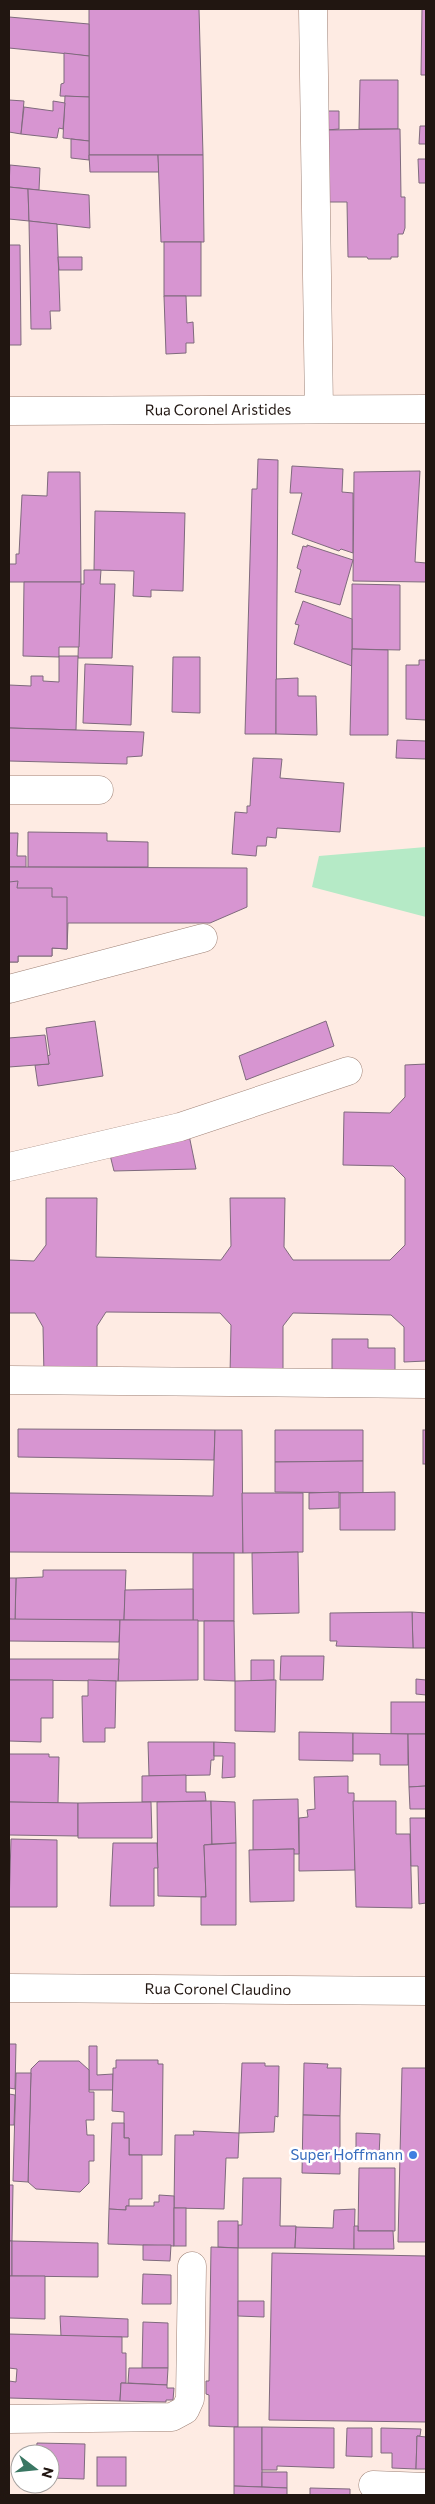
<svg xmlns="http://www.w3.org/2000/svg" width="435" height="2504" font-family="Commissioner,sans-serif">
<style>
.green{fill:#b5eac6}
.building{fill:#d795d1;stroke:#7f6a7d}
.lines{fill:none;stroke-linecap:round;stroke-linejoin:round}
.minor-casing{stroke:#9f8276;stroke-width:29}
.minor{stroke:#fff;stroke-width:28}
.shop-dot{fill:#3f7fe0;stroke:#fff;stroke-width:2}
.labels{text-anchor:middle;stroke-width:5;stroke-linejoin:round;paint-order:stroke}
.street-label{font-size:15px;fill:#211611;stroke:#fff}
.shop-label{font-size:15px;fill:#366cbe;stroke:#fff;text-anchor:end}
</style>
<rect width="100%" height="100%" fill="#feebe3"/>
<!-- green -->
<polygon class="green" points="426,847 426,917 312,887 319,856"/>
<!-- building -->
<g class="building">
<polygon points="89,9 199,9 203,155 89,155"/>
<polygon points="422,9 426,9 426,75 421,75"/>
<polygon points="9,17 89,24 89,56 9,48"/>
<polygon points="64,53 89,56 89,97 60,96 61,84 64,83"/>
<polygon points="360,80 398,80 398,129 359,129"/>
<polygon points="65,96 89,97 89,141 63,138"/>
<polygon points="9,100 24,101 21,134 9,132"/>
<polygon points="53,101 65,103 63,129 59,128 57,138 21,134 24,107 53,111"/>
<polygon points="328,111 339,111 339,129 327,130"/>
<polygon points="420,126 426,126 426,144 419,144"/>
<polygon points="400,129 401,197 405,197 405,228 403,234 398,234 398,257 391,257 391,259 368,259 367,257 348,257 347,202 325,202 327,130"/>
<polygon points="71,139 89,141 89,160 71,158"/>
<polygon points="89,155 158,155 159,172 90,172"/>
<polygon points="158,155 203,155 204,242 161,242"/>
<polygon points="418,159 426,159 426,183 419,183"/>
<polygon points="10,165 40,168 39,190 9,187"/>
<polygon points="9,187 28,189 29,221 9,219"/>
<polygon points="28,189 89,195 90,228 29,221"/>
<polygon points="29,221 57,224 60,311 50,311 51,329 31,329"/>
<rect x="164" y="242" width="37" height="54"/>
<polygon points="9,245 20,245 21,345 9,345"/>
<polygon points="58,257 82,257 82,270 59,270"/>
<polygon points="164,296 186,296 187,323 193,322 194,343 186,343 186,353 166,354"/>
<polygon points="258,459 278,460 276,734 245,734 252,489 257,489"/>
<polygon points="292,466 343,469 342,492 353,493 353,553 341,549 339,551 292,534 302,493 290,493"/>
<polygon points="420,471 415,562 426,563 426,582 353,581 354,472"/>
<polygon points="48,472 80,472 81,582 9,582 9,564 16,564 16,554 19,554 22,495 47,496"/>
<polygon points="95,511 185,513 183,591 151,590 151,597 133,596 134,571 94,570"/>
<polygon points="307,545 353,560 340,605 295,592 301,570 297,568 303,546 307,547"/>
<polygon points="84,570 101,570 100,584 115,584 112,658 78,658 80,584 84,584"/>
<polygon points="24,582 81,582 79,647 59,647 59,657 23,656"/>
<polygon points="352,584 400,585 400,650 352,649"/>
<polygon points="303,601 352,619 352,666 294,644 299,625 295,624"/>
<polygon points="352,649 388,650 388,735 350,735"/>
<polygon points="59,656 78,656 76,730 9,728 9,685 31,686 31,676 43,676 43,681 59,682"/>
<polygon points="173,657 200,657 200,713 172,712"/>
<polygon points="419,660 426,660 426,720 406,719 406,665 419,665"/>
<polygon points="85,664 133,666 131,725 83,723"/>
<polygon points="298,678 298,696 316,696 317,735 276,734 276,679"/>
<polygon points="9,728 144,732 142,756 127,757 127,764 9,761"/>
<polygon points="397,740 426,741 426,759 396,758"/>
<polygon points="253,758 282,759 280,778 344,783 340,832 277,828 276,838 267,837 266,846 257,846 256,856 232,854 235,812 247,813 247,806 250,806"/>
<polygon points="28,832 107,833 107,841 148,842 148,867 28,867"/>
<polygon points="9,833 18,833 17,856 26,856 26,867 9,867"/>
<polygon points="9,867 247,868 247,907 210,923 68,923 67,949 52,948 52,956 18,956 18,962 9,962"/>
<polygon points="18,881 17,888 52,888 52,897 67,897 67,949 52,948 52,956 18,956 18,962 9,962 9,882"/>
<polygon points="95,1021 103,1076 38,1086 35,1065 49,1064 47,1056 50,1055 46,1028"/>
<polygon points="326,1021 334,1046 246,1080 239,1056"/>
<polygon points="45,1035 49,1064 9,1067 9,1038"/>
<polygon points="426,1064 426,1361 404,1362 404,1327 391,1315 293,1313 283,1326 283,1375 230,1375 231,1325 220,1313 106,1312 97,1326 97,1375 44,1376 43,1327 35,1313 9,1313 9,1260 34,1261 46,1245 46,1198 97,1198 96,1257 221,1260 231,1246 230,1198 285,1198 284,1247 293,1260 390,1260 405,1245 405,1178 393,1166 343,1165 344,1112 390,1113 405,1097 405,1065"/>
<polygon points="189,1135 196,1169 114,1171 109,1151"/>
<polygon points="332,1339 368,1339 368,1348 395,1348 395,1374 332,1374"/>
<polygon points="18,1429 215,1430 214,1460 18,1457"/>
<polygon points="215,1430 242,1430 243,1553 9,1552 9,1493 213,1496"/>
<polygon points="275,1430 363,1430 363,1461 275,1462"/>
<rect x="423" y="1430" width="3" height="34"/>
<polygon points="363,1461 363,1493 275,1492 275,1462"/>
<polygon points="339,1492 339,1508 309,1509 309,1493"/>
<polygon points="395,1492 395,1530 340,1530 340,1493"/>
<polygon points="242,1493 303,1493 303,1552 243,1553"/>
<polygon points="298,1552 299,1613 253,1614 252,1553"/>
<rect x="193" y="1553" width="41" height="68"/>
<polygon points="43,1570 126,1570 124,1620 15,1620 16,1578 43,1577"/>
<polygon points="9,1578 16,1578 15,1620 9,1619"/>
<polygon points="193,1589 193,1621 124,1620 125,1590"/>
<polygon points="412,1612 426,1613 426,1648 413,1648"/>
<polygon points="412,1612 413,1648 336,1646 337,1641 330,1641 330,1613"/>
<polygon points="9,1619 120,1620 119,1642 9,1641"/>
<polygon points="120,1620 198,1620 198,1680 118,1681"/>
<polygon points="204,1621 234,1621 235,1681 204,1680"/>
<polygon points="281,1656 324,1656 323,1680 280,1680"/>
<polygon points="9,1659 119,1659 118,1681 9,1680"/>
<polygon points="251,1660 274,1660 274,1680 251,1681"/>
<polygon points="416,1679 426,1680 426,1695 416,1694"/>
<polygon points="9,1680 53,1680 53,1718 41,1718 41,1742 9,1741"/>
<polygon points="88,1680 116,1681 115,1728 105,1728 105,1742 83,1742 82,1696 88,1696"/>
<polygon points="276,1680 275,1732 235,1731 235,1681"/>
<rect x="391" y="1702" width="35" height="32"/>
<polygon points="299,1732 353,1733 353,1761 299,1760"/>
<polygon points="353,1733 408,1734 408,1765 380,1765 380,1754 353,1754"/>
<polygon points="408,1734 426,1734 426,1786 409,1787"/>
<polygon points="148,1742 214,1742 214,1760 211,1760 210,1775 149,1776"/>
<polygon points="214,1742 235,1743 235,1777 222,1778 223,1756 214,1756"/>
<polygon points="9,1754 49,1754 49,1757 59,1757 58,1803 9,1802"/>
<polygon points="186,1775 186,1792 205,1792 206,1801 142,1802 142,1776"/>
<polygon points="348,1776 348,1793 354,1793 355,1870 299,1871 299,1818 308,1817 307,1810 315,1809 314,1777"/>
<polygon points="426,1786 426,1809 410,1809 409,1787"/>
<polygon points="298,1799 299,1854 293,1854 294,1849 253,1850 253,1800"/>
<polygon points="211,1801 212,1844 204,1845 206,1897 158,1896 157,1802"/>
<polygon points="211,1801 235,1802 236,1843 212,1844"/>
<polygon points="353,1801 396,1801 396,1834 410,1834 412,1908 356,1907"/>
<polygon points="9,1802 78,1803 78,1836 9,1835"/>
<polygon points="151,1802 152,1838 78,1838 78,1803"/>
<polygon points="410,1818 426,1818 426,1903 419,1904 418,1866 411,1866"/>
<polygon points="11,1839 57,1840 57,1907 9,1907"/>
<polygon points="113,1843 157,1843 158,1868 154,1868 154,1906 110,1906"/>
<polygon points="236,1843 236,1925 201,1925 201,1897 206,1897 204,1845"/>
<polygon points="294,1849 294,1901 250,1902 249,1850"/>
<polygon points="9,2044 16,2044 15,2089 9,2088"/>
<polygon points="89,2046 97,2046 97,2075 113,2074 113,2090 89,2090"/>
<polygon points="116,2060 158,2060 158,2064 163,2064 162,2155 129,2155 129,2138 124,2138 124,2112 112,2111 113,2074 113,2068 116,2068"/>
<polygon points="39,2061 79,2061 89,2070 89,2092 94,2092 94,2120 86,2120 87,2135 94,2135 94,2161 89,2161 89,2183 80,2192 36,2189 28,2182 31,2069"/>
<polygon points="242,2063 265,2063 265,2066 279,2066 278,2117 275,2116 274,2132 239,2133"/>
<polygon points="304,2063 328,2064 327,2068 341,2068 340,2116 303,2115"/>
<polygon points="402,2068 426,2068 426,2242 398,2242"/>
<polygon points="16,2073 31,2073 28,2182 13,2181"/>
<polygon points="9,2094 15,2095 14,2125 9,2125"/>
<polygon points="303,2115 340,2116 340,2174 302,2173"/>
<polygon points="112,2123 124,2123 124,2138 129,2138 129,2155 142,2155 142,2199 129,2199 129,2206 126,2206 126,2210 109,2209"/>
<polygon points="193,2131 239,2133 238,2158 226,2158 224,2209 174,2208 175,2135 194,2135"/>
<polygon points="356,2133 380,2134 379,2156 356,2158"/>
<polygon points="359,2168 395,2168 395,2231 358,2231"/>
<polygon points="243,2178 281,2178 280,2226 296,2226 295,2248 238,2248 238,2225 242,2225"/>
<polygon points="9,2185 13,2185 12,2241 9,2241"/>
<polygon points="159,2195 174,2196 174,2246 108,2244 109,2209 126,2210 126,2206 154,2206 154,2202 159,2202"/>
<rect x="174" y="2208" width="12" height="38"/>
<polygon points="355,2209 354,2249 295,2248 296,2227 333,2228 334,2210"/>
<polygon points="218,2221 238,2221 238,2248 218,2247"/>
<polygon points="354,2226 358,2226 358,2231 393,2231 394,2249 354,2249"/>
<rect x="9" y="2241" width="3" height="35"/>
<polygon points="12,2241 98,2243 98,2277 12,2276"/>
<polygon points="143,2245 171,2245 170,2261 143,2260"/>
<polygon points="211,2247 238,2248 238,2427 209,2426 209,2395 206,2394 206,2381 209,2381"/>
<polygon points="272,2253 426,2256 426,2422 269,2420"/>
<polygon points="143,2274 171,2275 171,2304 142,2304"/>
<polygon points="9,2276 45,2276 45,2319 9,2318"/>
<polygon points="238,2301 264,2301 264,2317 238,2316"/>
<polygon points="60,2316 128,2319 128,2337 61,2336"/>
<polygon points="143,2322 168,2323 168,2368 142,2368"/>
<polygon points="9,2334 122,2337 122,2353 126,2353 126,2383 121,2383 120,2401 9,2398 9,2381 16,2382 17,2369 9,2368"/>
<polygon points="129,2368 168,2368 167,2385 128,2383"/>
<polygon points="121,2383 167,2385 167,2388 174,2388 173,2400 166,2400 166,2402 120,2401"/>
<polygon points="234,2427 262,2427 262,2487 234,2486"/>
<polygon points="262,2427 334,2428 334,2468 277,2466 277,2470 262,2470"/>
<polygon points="347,2428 372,2428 372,2457 346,2456"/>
<polygon points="381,2428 421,2429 420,2436 417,2436 416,2469 392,2468 392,2453 381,2453"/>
<polygon points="417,2436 426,2437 426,2469 416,2469"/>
<polygon points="37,2443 85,2444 84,2479 50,2478 50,2454 36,2454"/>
<rect x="97" y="2457" width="29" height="29"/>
<polygon points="262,2472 287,2472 287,2488 262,2487"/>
<polygon points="234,2486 287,2488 287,2495 234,2495"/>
<polygon points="310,2488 350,2489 350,2495 310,2495"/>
</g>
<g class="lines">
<!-- minor casing -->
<g class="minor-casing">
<g id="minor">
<polyline points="313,9 319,409"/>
<path id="s1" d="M9,411L426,409"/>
<polyline points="9,790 99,790"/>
<polyline points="9,989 203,938"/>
<polyline points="9,1167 180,1127 348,1071"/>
<polyline points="9,1380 426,1384"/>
<path id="s2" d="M9,1988L426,1991"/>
<polyline points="9,2419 172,2417 185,2410 190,2399 192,2266"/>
<polyline points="373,2485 426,2487"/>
</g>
</g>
<!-- minor -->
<use href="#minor" class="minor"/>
</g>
<!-- markers -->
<circle class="shop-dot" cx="413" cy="2155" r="5"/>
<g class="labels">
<!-- street labels -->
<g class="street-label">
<text dy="5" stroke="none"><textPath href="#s1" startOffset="209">Rua Coronel Aristides</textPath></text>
<text dy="5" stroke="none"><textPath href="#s2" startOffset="209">Rua Coronel Claudino</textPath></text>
</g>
<!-- shop labels -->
<g class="shop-label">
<text x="403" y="2160">Super Hoffmann</text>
</g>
</g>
<!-- border -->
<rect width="435" height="2504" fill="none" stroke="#211611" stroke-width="20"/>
<!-- north arrow -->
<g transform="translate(35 2469) rotate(106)"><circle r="24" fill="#ffffff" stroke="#a6a2a0"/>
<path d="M0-4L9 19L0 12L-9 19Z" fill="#3a7763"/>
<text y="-8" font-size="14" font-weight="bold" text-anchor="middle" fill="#211611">N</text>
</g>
</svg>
